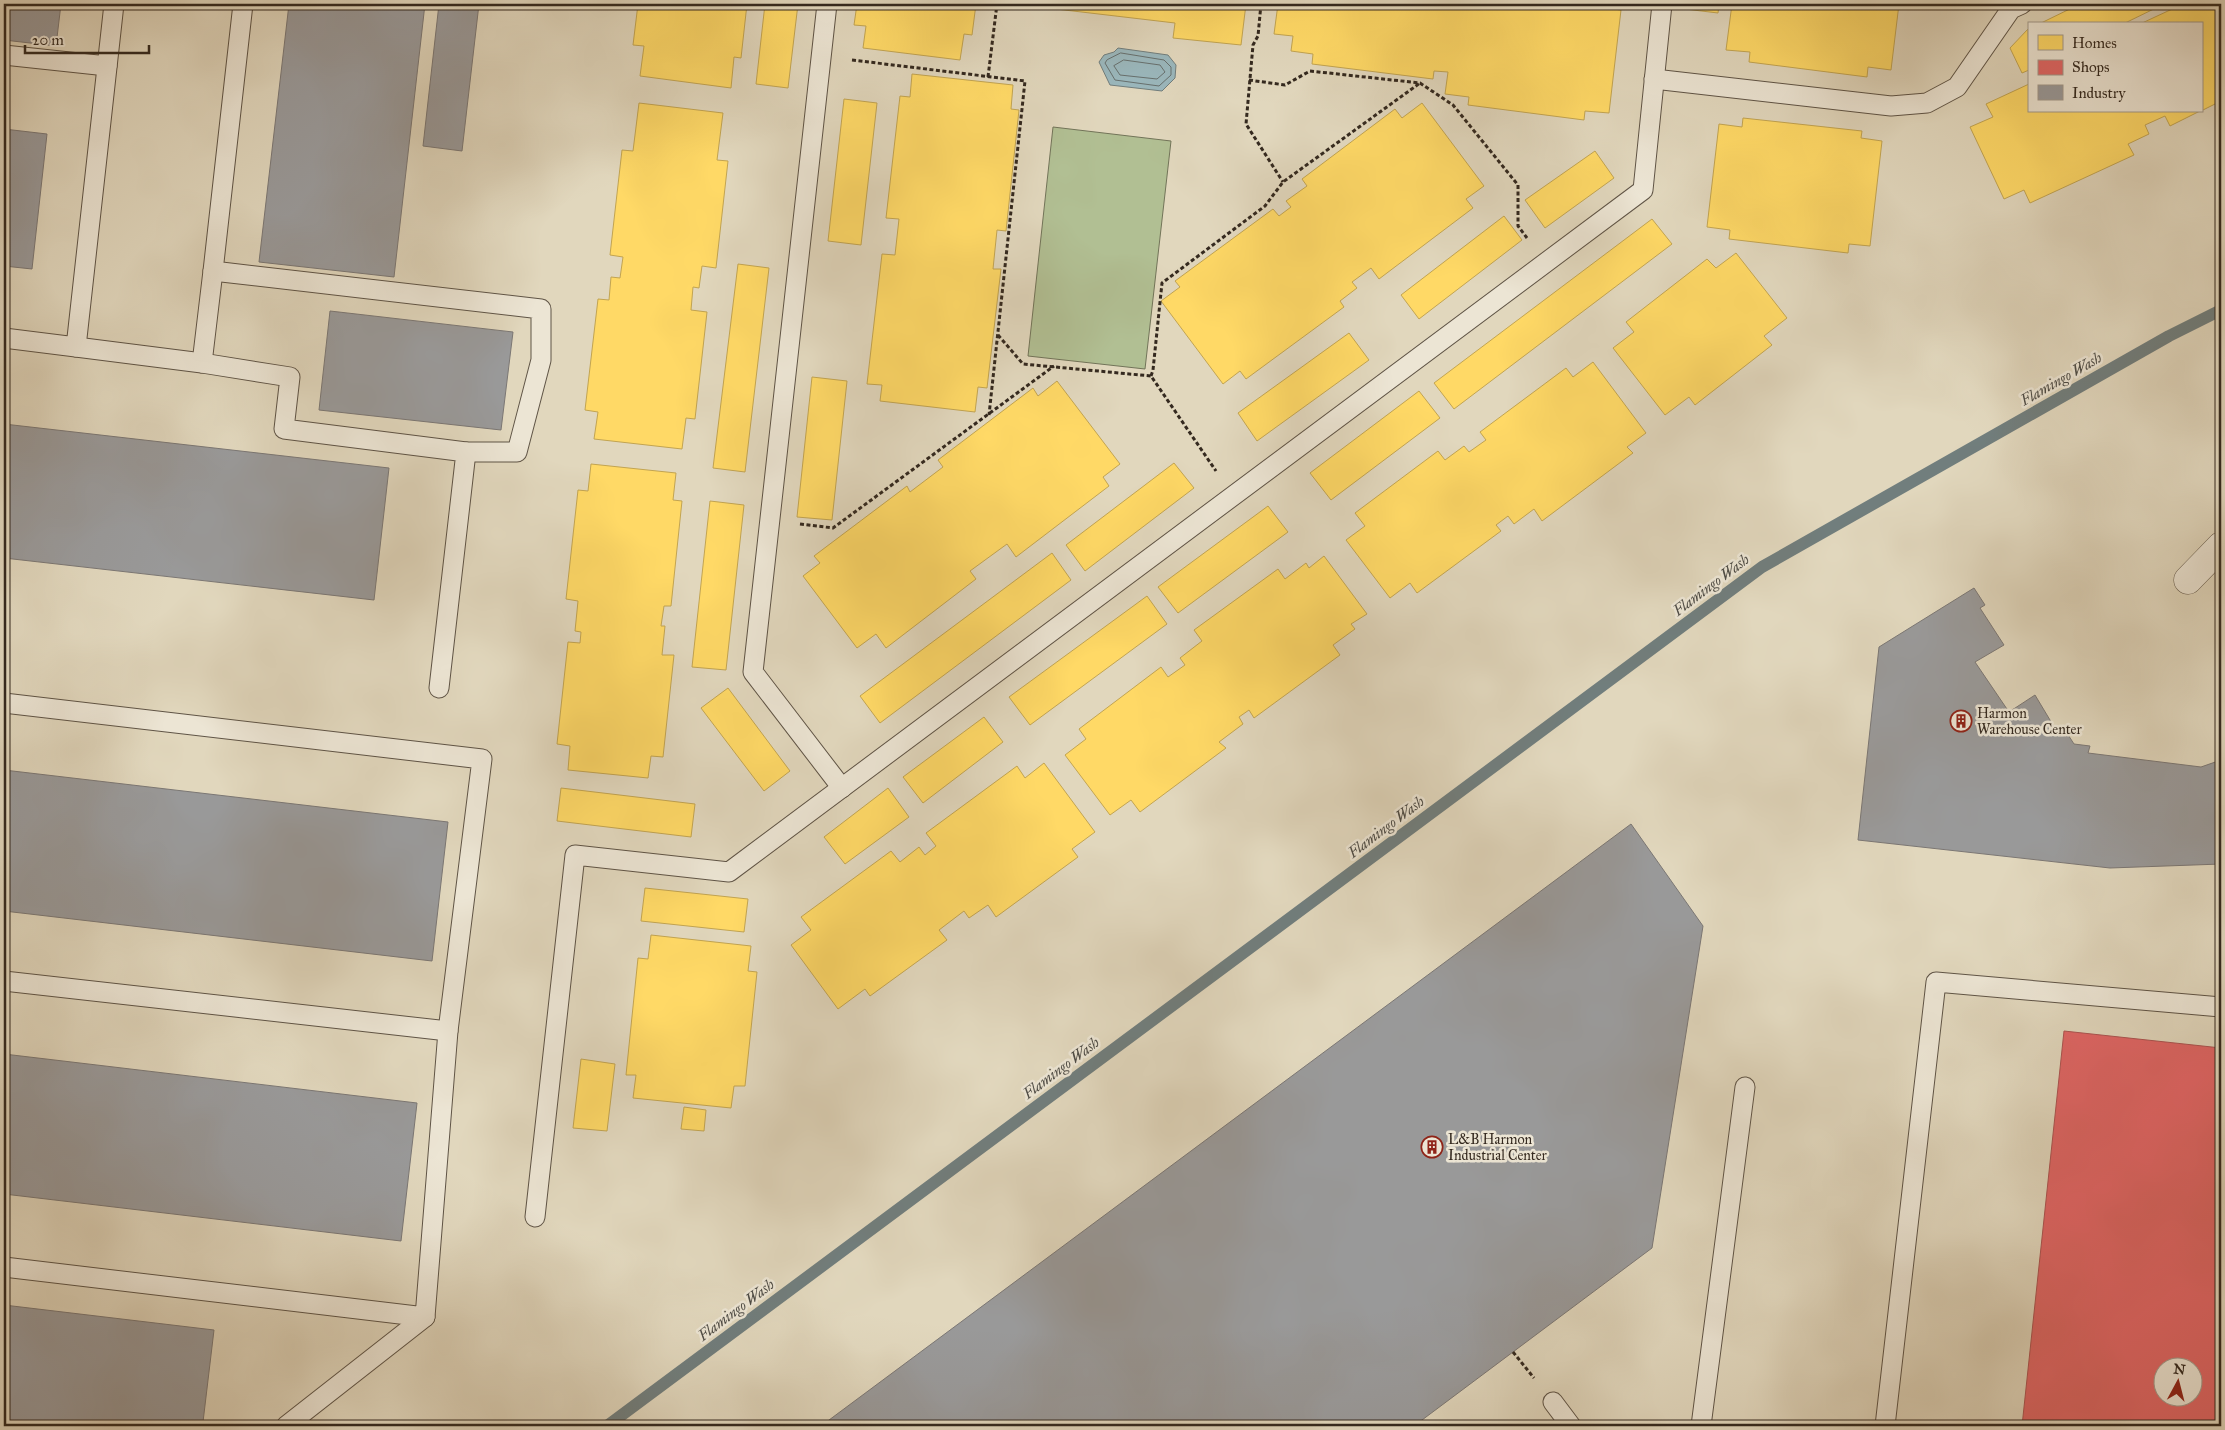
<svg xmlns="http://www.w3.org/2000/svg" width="2225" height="1430" font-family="'IM FELL Great Primer',serif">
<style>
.green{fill:#b1bf93;stroke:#727459}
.water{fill:#9ab7bc;stroke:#717e7d}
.homes{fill:#ffd966;stroke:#c2a451}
.shops{fill:#e06666;stroke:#ac5451;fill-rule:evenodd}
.industry{fill:#999;stroke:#7b7774}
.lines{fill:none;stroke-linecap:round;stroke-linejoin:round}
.shore{stroke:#67706e;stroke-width:1}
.stream{stroke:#717e7d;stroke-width:12}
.service-casing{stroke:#5f5446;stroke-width:21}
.minor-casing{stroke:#5f5446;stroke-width:29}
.path{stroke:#34291f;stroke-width:3;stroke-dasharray:4 2.5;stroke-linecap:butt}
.service{stroke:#ece5d4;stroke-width:19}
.minor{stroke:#ece5d4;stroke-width:28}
.labels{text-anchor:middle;stroke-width:5;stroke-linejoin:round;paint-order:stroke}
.poi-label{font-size:14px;fill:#34291f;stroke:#ece5d4;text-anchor:start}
.water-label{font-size:15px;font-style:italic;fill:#4e4c46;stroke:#ece5d4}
</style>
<rect width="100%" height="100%" fill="#e1d7bd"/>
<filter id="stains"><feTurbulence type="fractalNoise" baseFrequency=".004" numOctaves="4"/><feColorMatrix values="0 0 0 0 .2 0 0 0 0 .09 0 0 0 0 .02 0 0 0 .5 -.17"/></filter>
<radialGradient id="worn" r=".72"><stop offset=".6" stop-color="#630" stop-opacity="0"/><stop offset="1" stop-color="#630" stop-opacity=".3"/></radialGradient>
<!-- green -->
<polygon class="green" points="1053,127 1171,141 1145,369 1028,356"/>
<!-- water -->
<polygon class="water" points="1118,48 1168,55 1176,65 1175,78 1162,91 1110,85 1099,62 1104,55 1114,52"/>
<!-- homes -->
<g class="homes">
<polygon points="638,4 747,4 741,58 734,57 731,88 640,76 644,46 633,45"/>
<polygon points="765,4 798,4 788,88 756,84"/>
<polygon points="857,4 976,4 972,35 964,34 960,60 863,48 866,26 854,25"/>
<polygon points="1039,4 1246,4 1241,45 1173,38 1175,23 1039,7"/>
<polygon points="1278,4 1596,4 1596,7 1621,10 1609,113 1585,111 1584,120 1468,105 1469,97 1445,94 1448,72 1434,71 1433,79 1312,64 1313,54 1291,51 1293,36 1274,34"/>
<polygon points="1686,4 1719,4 1718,13 1685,9"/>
<polygon points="1732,4 1899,4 1891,70 1868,67 1867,77 1749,62 1750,52 1726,50"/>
<polygon points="2080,4 2164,4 2123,24 2039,24"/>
<polygon points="2183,4 2221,4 2221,101 2201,111 2201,24 2140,24"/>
<polygon points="2028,29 2029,70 2022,73 2010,48"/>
<polygon points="912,74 1013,85 1011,109 1019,110 1006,231 997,230 993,269 1001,269 987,388 978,387 975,412 880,401 882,385 867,384 882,254 895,255 899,219 886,218 900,96 910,97"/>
<polygon points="2029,84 2029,111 2200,111 2170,126 2165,116 2145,125 2149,134 2128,144 2134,155 2030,203 2024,190 2004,199 1970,127 1993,117 1986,104"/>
<polygon points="844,99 877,103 861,245 828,241"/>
<polygon points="639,103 723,113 717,160 728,161 716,268 702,266 699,288 693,287 691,310 707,312 695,419 686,418 682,449 594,439 598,412 585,410 598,299 609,300 611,277 620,278 623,257 610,255 622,150 633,151"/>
<polygon points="1422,103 1484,186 1466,199 1473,208 1379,279 1371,268 1352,282 1357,288 1340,301 1344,307 1246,379 1240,371 1223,384 1161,301 1180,287 1175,281 1273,209 1279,216 1291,207 1286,201 1307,186 1302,179 1395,109 1402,118"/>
<polygon points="1743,118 1862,131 1861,138 1882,141 1870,246 1849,244 1848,253 1729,239 1730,230 1707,227 1719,124 1742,127"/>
<polygon points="1595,151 1614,178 1545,228 1525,200"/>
<polygon points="1504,216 1522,240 1419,319 1401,295"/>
<polygon points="1652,219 1672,244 1454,409 1434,383"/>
<polygon points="1736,253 1787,318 1764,336 1772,345 1695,405 1689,397 1665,415 1613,348 1634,332 1626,322 1707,259 1716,268"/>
<polygon points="738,264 769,268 745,472 713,468"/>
<polygon points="1349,333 1369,360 1257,441 1238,413"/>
<polygon points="1593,362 1646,433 1627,447 1633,453 1542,521 1534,509 1514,524 1508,516 1496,525 1501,531 1417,593 1410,583 1390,598 1346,540 1365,526 1355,513 1438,451 1445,460 1464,446 1469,452 1486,440 1480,432 1566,368 1573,377"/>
<polygon points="812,377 847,381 832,520 797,517"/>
<polygon points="1057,381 1120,464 1103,477 1109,486 1016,557 1007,544 970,571 976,579 886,648 876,634 857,648 803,576 820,563 814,556 907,486 910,492 943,467 938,460 1033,388 1038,396"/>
<polygon points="1419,391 1440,418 1331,500 1310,473"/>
<polygon points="1174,463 1194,488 1085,571 1066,545"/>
<polygon points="591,464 676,473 673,500 682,501 671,606 664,606 661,626 665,626 662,655 674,655 663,757 651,756 648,778 568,770 570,746 557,744 568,642 580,643 581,632 575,631 578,601 566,599 578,490 588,491"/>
<polygon points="710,501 744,505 726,670 692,667"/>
<polygon points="1268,506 1288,532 1178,613 1158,587"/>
<polygon points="1052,553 1071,580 880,723 860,696"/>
<polygon points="1324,556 1367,614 1351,624 1355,629 1333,645 1340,655 1254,718 1249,710 1239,717 1243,724 1219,742 1226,748 1140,812 1131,800 1110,815 1065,755 1086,739 1079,729 1161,667 1168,677 1185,665 1180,658 1202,641 1194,630 1278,569 1285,579 1306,563 1309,568"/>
<polygon points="1147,596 1167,624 1030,725 1009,697"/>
<polygon points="728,688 790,771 764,791 701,708"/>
<polygon points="984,717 1003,742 923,803 903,777"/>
<polygon points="1044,763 1095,832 1072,849 1078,857 996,917 988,905 969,918 964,911 939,930 947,940 870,996 865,989 838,1009 791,945 811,930 801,917 891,851 900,862 919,847 925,855 936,846 926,833 1017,766 1025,778"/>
<polygon points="561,788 695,804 691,837 557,821"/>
<polygon points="888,788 909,817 845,864 824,837"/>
<polygon points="645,888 748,899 744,932 641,921"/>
<polygon points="651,935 751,946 748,971 757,972 745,1086 734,1086 731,1108 633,1098 636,1075 626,1075 638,958 648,959"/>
<polygon points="581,1059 615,1064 607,1131 573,1128"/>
<polygon points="684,1107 706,1110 704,1131 681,1129"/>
</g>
<!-- shops -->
<path class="shops" d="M2064,1031L2221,1048V1426H2022ZM2162,1368H2192V1398H2162Z"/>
<!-- industry -->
<g class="industry">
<polygon points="4,4 61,4 56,46 4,40"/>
<polygon points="289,4 425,4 394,277 259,262"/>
<polygon points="439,4 479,4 462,151 423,146"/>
<polygon points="4,129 47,134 32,269 4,266"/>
<polygon points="330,311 513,332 501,430 319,410"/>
<polygon points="4,424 389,468 374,600 4,558"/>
<polygon points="1974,588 1985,605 1980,608 2004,645 1975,662 2009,712 2035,695 2059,735 2065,730 2074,744 2090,746 2088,753 2201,767 2221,760 2221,864 2110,868 1858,840 1879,647"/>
<polygon points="4,770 448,822 432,961 4,911"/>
<polygon points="1631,824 1703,926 1652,1248 1414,1426 821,1426"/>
<polygon points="4,1054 417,1103 401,1241 4,1194"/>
<polygon points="4,1305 214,1330 203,1422 198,1426 21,1426 4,1424"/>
</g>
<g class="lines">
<!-- shore -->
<g class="shore">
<polygon points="1121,53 1164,60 1171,67 1171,75 1159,86 1115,80 1105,63 1107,60"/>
<polygon points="1124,60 1160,65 1165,72 1157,79 1120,75 1114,66"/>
</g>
<!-- stream -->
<polyline class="stream" points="607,1426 1762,567 2169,336 2221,310"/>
<!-- service casing -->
<g class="service-casing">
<g id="service">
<polyline points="243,4 213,271 541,309 541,360 517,452 466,452"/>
<polyline points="827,4 753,672 842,788"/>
<polyline points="4,55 107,66"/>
<polyline points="1654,79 1891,106 1927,103 1957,87 2011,9 2022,4"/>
<polyline points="4,338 76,347 114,4"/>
<polyline points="76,347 202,363 290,377 284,429 466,452 439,688"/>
<polyline points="202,363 213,271"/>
<polyline points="4,703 482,759 448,1031 425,1317 4,1267"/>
<polyline points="4,981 448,1031"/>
<polyline points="535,1217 575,855 729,872 1643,190 1662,4"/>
<polyline points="1553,1402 1571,1426"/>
<polyline points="286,1426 425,1317"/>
<polyline points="1701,1426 1745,1087"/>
<polyline points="1885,1426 1936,982 2221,1007"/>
</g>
</g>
<!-- minor casing -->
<g class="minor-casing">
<polyline id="minor" points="2188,580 2221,546"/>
</g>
<!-- path -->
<g class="path">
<polyline points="1261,4 1258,36 1253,45 1246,124 1283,182"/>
<polyline points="852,60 1025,81 989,415"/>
<polyline points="988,77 997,4"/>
<polyline points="1249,80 1285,85 1310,71 1420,83 1453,105 1518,185 1518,226 1527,238"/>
<polyline points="998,335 1023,364 1151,376 1216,471"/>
<polyline points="1151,376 1153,370 1162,283 1265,206 1283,182 1420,83"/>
<polyline points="800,524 833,528 1054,366"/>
<polyline points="1513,1352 1534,1378"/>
</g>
<!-- service -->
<use href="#service" class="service"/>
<!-- minor -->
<use href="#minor" class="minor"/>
</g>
<!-- icons -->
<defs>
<g id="building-ring" transform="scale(1.125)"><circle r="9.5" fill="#ece5d4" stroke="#8f2418" stroke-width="1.5"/><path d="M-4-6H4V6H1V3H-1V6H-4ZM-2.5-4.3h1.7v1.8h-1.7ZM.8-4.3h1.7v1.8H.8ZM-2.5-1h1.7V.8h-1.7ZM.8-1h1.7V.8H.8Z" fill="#8f2418"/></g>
</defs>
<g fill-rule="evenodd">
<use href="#building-ring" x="1961" y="721"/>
<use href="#building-ring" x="1432" y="1147"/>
</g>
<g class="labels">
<!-- poi labels -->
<g class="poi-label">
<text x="1977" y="718">Harmon<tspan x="1977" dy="16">Warehouse Center</tspan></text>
<text x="1448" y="1144">L&amp;B Harmon<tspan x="1448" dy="16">Industrial Center</tspan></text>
</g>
<!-- water labels -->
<g class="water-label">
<text transform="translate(2061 379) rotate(-30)" y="5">Flamingo Wash</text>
<text transform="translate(1711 585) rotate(-37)" y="5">Flamingo Wash</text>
<text transform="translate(1386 827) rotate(-37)" y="5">Flamingo Wash</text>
<text transform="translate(1061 1068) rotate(-37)" y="5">Flamingo Wash</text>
<text transform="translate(736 1310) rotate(-37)" y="5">Flamingo Wash</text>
</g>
</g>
<!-- margin -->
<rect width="2225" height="1430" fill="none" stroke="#e1d7bd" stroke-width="20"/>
<rect x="5" y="5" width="2215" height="1420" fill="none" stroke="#34291f" stroke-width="2.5"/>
<rect x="10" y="10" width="2205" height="1410" fill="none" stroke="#34291f"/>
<!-- legend -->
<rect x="2028" y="22" width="175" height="90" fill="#ece5d4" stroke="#a29a8c"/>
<rect x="2038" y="35" width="25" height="15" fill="#ffd966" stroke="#a29a8c"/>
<text x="2072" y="48" font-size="15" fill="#34291f">Homes</text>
<rect x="2038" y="60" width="25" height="15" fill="#e06666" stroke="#a29a8c"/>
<text x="2072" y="72" font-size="15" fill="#34291f">Shops</text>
<rect x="2038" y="85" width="25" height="15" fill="#999999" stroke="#a29a8c"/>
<text x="2072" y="98" font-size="15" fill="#34291f">Industry</text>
<!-- north arrow -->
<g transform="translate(2178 1382) rotate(7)"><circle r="24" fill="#ece5d4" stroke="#a29a8c"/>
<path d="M0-4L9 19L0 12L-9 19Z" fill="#8f2418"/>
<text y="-8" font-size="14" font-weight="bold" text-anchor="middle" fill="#34291f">N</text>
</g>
<!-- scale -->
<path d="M25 45v8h124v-8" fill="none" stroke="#34291f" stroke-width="2.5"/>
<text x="32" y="45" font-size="15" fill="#34291f" stroke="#ece5d4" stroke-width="4" paint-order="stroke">20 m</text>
<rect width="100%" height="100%" filter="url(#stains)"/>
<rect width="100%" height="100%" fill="url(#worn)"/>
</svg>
